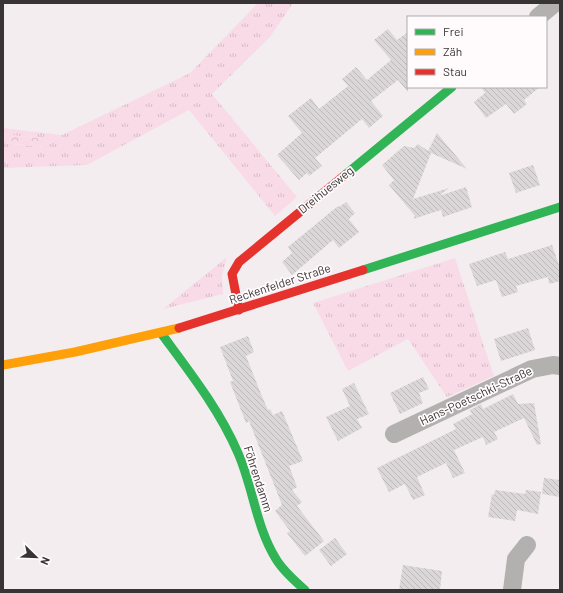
<svg xmlns="http://www.w3.org/2000/svg" width="563" height="593" font-family="Barlow,sans-serif">
<style>
.grass{fill:url(#grass-tufts)}
.forest{fill:url(#forest-crowns)}
.building{fill:url(#building-back-hatch)}
.lines{fill:none;stroke-linecap:round;stroke-linejoin:round}
.street{stroke:#b2b1af;stroke-width:18}
.fast{stroke:#30b455;stroke-width:9}
.slow{stroke:#ff9f0a;stroke-width:9}
.jam{stroke:#e5322d;stroke-width:9}
.labels{text-anchor:middle;stroke-width:3.5;stroke-linejoin:round;paint-order:stroke}
.street-label{font-size:12px;fill:#383335;stroke:#fffafc}
</style>
<defs>
<pattern id="grass-tufts" width="24" height="20" patternUnits="userSpaceOnUse"><rect width="24" height="20" fill="#f9dbe8"/><path d="M3 7l-1-3M5 7V3M7 7l1-3M15 17l-1-3M17 17v-4M19 17l1-3" fill="none" stroke="#d6bcc8"/></pattern>
<pattern id="forest-crowns" width="20" height="18" patternUnits="userSpaceOnUse"><rect width="20" height="18" fill="#f9dbe8"/><path d="M2 6a3 3 0 1 1 6 0M12 15a3 3 0 1 1 6 0" fill="none" stroke="#d6bcc8"/></pattern>
<pattern id="building-back-hatch" width="6" height="6" patternUnits="userSpaceOnUse"><rect width="6" height="6" fill="#dbd6d8"/><path d="M-1 5l2 2M0 0l6 6M5-1l2 2" fill="none" stroke="#bdb8ba"/></pattern>
</defs>
<rect width="100%" height="100%" fill="#f3edf0"/>
<!-- grass -->
<g class="grass">
<polygon points="258,3 293,3 270,37 212,94 297,197 275,216 189,110 87,165 3,168 3,143 46,147 43,139 3,134 3,128 62,135 190,73"/>
<polygon points="227,257 222,276 223,294 163,309"/>
<polygon points="455,258 494,376 447,397 408,339 348,371 313,303"/>
</g>
<!-- forest -->
<polygon class="forest" points="3,134 44,139 46,147 3,143"/>
<!-- building -->
<g class="building">
<polygon points="388,29 397,40 408,32 408,92 398,80 371,101 383,116 369,128 362,119 315,158 322,166 309,176 307,173 299,180 277,155 302,133 288,116 311,98 319,109 348,86 342,79 356,67 367,80 391,60 374,40"/>
<polygon points="481,87 540,87 524,100 527,104 514,114 506,104 486,118 474,102 485,93"/>
<polygon points="437,133 467,169 431,153 413,199 449,188 439,196 466,187 472,207 443,217 441,210 413,219 415,216 389,185 394,180 382,165 404,146 414,148 418,144 428,151"/>
<polygon points="533,165 540,185 516,193 509,173"/>
<polygon points="346,202 355,213 349,219 359,232 339,248 333,240 292,275 282,262 292,253 288,247 338,206 339,207"/>
<polygon points="552,245 560,268 560,281 549,284 548,277 516,286 518,292 502,297 496,280 477,286 469,264 505,252 508,259"/>
<polygon points="528,328 535,350 501,361 494,339"/>
<polygon points="248,336 254,352 246,356 261,394 268,410 270,409 273,415 282,411 303,461 289,466 297,487 292,490 302,502 297,506 324,541 305,556 287,533 290,531 275,511 282,505 249,421 246,423 230,382 233,381 220,347"/>
<polygon points="423,377 429,389 419,393 423,403 400,414 390,393"/>
<polygon points="354,383 369,414 357,419 362,428 338,441 326,417 350,406 342,389"/>
<polygon points="513,394 518,404 534,403 541,444 537,445 524,418 494,432 498,439 486,445 483,437 454,450 465,473 453,478 446,463 417,477 425,495 413,500 405,484 389,492 377,468 456,429 453,424 472,414 470,410 481,404 483,409"/>
<polygon points="544,478 560,480 560,497 542,494"/>
<polygon points="495,490 525,494 526,490 541,492 538,514 517,510 515,521 488,517 492,494 494,495"/>
<polygon points="335,538 347,554 331,566 319,550"/>
<polygon points="403,565 442,571 440,590 399,590"/>
</g>
<g class="lines">
<!-- street -->
<g class="street">
<polyline points="538,17 555,3"/>
<polyline points="394,434 532,369 553,365 560,366"/>
<polyline points="512,590 516,559 527,545"/>
</g>
<!-- fast -->
<g class="fast">
<polyline points="345,175 452,87"/>
<polyline points="363,270 560,207"/>
<path d="M161,333C189,371 219,409 238,453C253,487 256,527 276,559C283,571 295,581 305,590"/>
</g>
<!-- slow -->
<polyline class="slow" points="3,365 75,352 179,328"/>
<!-- jam -->
<g class="jam">
<polyline points="239,310 232,274 239,262 345,175"/>
<polyline points="179,328 363,270"/>
</g>
</g>
<g class="labels">
<!-- street labels -->
<g class="street-label">
<text transform="translate(326 190) rotate(-39)" y="4">Dreihuesweg</text>
<text transform="translate(280 284) rotate(-18)" y="4">Reckenfelder Straße</text>
<text transform="translate(476 396) rotate(-25)" y="4">Hans-Poetschki-Straße</text>
<text transform="translate(258 479) rotate(72)" y="4">Föhrendamm</text>
</g>
</g>
<!-- border -->
<rect width="563" height="593" fill="none" stroke="#383335" stroke-width="8"/>
<!-- legend -->
<rect x="407" y="16" width="140" height="72" fill="#fffafc" stroke="#afaaac"/>
<rect x="415" y="29" width="20" height="6" fill="#30b455" stroke="#afaaac"/>
<text x="443" y="36" font-size="12" fill="#383335">Frei</text>
<rect x="415" y="49" width="20" height="6" fill="#ff9f0a" stroke="#afaaac"/>
<text x="443" y="56" font-size="12" fill="#383335">Zäh</text>
<rect x="415" y="69" width="20" height="6" fill="#e5322d" stroke="#afaaac"/>
<text x="443" y="76" font-size="12" fill="#383335">Stau</text>
<!-- north arrow -->
<g transform="translate(36 557) rotate(113)" stroke="#fffafc" stroke-width="3" paint-order="stroke">
<path d="M0-3L7 15L0 10L-7 15Z" fill="#383335"/>
<text y="-6" font-size="11" font-weight="bold" text-anchor="middle" fill="#383335">N</text>
</g>
</svg>
